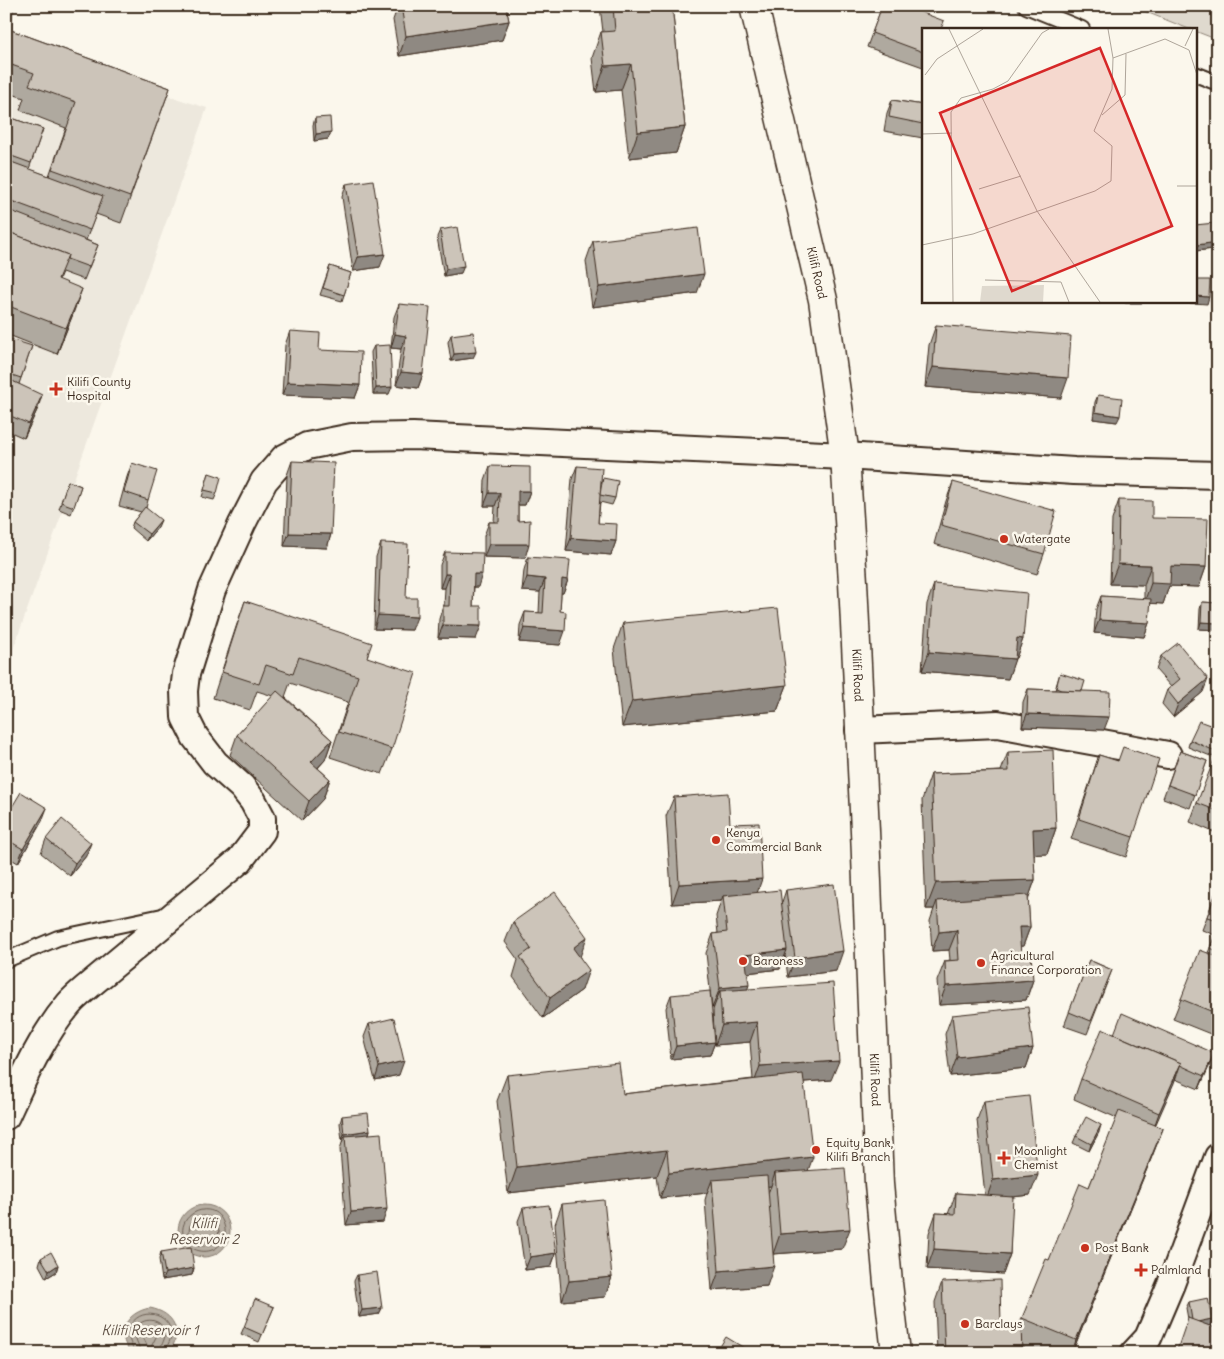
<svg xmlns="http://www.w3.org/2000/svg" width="1224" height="1359" font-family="Delius,sans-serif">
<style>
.built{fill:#ede8dd}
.green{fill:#dfd9ce;stroke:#8d8276}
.water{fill:#b6aea2;stroke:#85796d}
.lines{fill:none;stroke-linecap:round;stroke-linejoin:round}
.shore{stroke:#6c5f53;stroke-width:1}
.service-casing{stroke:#3b2a1e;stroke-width:18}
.minor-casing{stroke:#3b2a1e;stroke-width:30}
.tertiary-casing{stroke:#3b2a1e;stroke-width:31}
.service{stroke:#fbf7ec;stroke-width:14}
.minor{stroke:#fbf7ec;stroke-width:26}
.tertiary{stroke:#fbf7ec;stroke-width:28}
.wall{fill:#afa99f;stroke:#3b2a1e;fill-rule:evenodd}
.shaded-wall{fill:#8f8982;stroke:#3b2a1e}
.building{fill:#ccc4b9;stroke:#3b2a1e}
.poi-dot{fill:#c8321e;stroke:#fbf7ec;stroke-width:2}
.labels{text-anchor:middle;stroke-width:5;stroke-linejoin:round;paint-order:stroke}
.street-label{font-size:12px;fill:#3b2a1e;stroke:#fbf7ec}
.poi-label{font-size:12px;fill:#3b2a1e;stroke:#fbf7ec;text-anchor:start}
.water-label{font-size:14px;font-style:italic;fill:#605246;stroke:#fbf7ec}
.inset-road{fill:none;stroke:#aea59a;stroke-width:1}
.view{fill:#d62828;fill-opacity:0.15;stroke:#d62828;stroke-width:2.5}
.inset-edge{fill:none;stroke:#3b2a1e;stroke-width:2.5}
</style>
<rect width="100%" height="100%" fill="#fbf7ec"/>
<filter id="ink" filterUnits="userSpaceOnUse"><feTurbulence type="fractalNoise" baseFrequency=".02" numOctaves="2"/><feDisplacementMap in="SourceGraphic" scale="10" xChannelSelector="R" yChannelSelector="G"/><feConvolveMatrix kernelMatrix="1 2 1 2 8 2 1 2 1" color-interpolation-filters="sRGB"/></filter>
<g filter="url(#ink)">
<!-- built -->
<polygon class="built" points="6,45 207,108 6,669"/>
<!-- green -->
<polygon class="green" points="1131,6 1218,6 1218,40 1195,31 1195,29 1189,29"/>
<!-- water -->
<g class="water">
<circle cx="204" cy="1231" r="26"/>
<path d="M150,1308C175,1313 183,1332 169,1353H131C114,1333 127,1312 150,1308Z"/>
</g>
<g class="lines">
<!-- shore -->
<g class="shore">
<circle cx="204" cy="1231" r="15"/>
<path d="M189,1246C166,1219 211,1194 223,1222C225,1227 226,1232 224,1237C220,1251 204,1255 192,1248"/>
<polygon points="150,1327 155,1329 157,1335 150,1349 148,1347 142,1335 145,1329"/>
<path d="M134,1353C133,1345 127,1340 129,1331C133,1308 166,1309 171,1331C173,1339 166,1345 165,1353"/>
<path d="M140,1353C140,1344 133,1338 135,1330C141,1315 164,1318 165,1334C165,1341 160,1346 159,1353"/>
</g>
<!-- service casing -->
<g class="service-casing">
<g id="service">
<polyline points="1026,6 1082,29"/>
<polyline points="1195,74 1218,83"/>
<polyline points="6,960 58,938 167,915"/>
</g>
</g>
<!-- minor casing -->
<g class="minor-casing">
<g id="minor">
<polyline points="859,730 998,724 1168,755"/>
<path d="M6,1116C24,1077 41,1037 69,1004C76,996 84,990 92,983L240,860L262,831V818L253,801L242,787L215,763L195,737L185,717L184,691L186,674L212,590L242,524L264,481L284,458L307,446L352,437L413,436L845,456L1074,471L1218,475"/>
<polyline points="1134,1353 1148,1338 1171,1284 1218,1157"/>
</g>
</g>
<!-- tertiary casing -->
<g class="tertiary-casing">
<g id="tertiary">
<path id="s1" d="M754,6L823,300L845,456L853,582L865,831L879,1184L888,1283L896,1353"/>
</g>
</g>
<!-- service -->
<use href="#service" class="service"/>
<!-- minor -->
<use href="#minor" class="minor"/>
<!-- tertiary -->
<use href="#tertiary" class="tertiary"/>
</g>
<!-- wall -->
<g class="wall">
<polygon points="398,6 506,6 509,21 502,40 399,56 393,20"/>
<polygon points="600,6 672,6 685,127 676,153 629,158 621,90 596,92 592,58 601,32 603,32"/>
<polygon points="882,6 923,29 923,67 867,47"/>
<polygon points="6,9 11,30 170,88 121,223 96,214 86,240 98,245 84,280 62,272 59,279 73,314 57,354 6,334 6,116 43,129 29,169 49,176 66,128 20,110 24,98 6,92"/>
<polygon points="892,100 923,105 923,138 884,131 887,113"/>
<polygon points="315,118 331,132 328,139 314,141 313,125"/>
<polygon points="346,184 380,267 353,271 342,197"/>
<polygon points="1195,225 1214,249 1195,251"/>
<polygon points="440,230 461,273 444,276 437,237"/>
<polygon points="593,241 697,293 592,307 586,261"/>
<polygon points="330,266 351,273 342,301 320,295"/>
<polygon points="399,304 423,374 418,388 396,385 401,349 391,348 394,317"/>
<polygon points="936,325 1061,398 925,387 929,345"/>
<polygon points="290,331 360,385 355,398 282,395 285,345"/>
<polygon points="451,335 473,358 451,361 448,342"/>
<polygon points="32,346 19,384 38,408 24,438 6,430 6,350"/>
<polygon points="374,346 389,394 373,394 371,352"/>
<polygon points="1098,395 1117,422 1093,419 1095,402"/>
<polygon points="292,461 331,534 327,548 284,546 287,475"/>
<polygon points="132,463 148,500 146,508 158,527 146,541 131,528 133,522 141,512 119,506 127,477"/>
<polygon points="490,466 530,491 525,505 518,505 518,521 525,558 484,557 484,536 489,522 494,522 495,506 484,506 485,480"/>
<polygon points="577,466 601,483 603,478 615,498 612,505 600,502 598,523 616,541 611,555 566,551 572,479"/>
<polygon points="209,473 217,493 214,500 202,497"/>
<polygon points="68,481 81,486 71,514 59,509"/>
<polygon points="953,482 1044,554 1037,574 934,544 946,501"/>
<polygon points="1119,500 1152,518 1206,567 1199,587 1169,586 1163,604 1150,603 1149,623 1144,637 1094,633 1096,609 1101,596 1144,599 1144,585 1110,584 1112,520"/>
<polygon points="381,543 406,598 412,630 374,629 376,557"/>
<polygon points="445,552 478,587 474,587 473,606 476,639 438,638 439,619 443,606 444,606 445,588 440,588 440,565"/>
<polygon points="528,557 568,580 563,593 561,593 560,611 560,645 519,642 520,625 525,612 539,613 540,592 522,591 524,570"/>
<polygon points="934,584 1023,639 1016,658 1015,658 1008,679 922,671 927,604"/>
<polygon points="245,601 367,657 392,749 382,774 330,757 348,702 290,683 285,697 332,740 325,760 318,768 330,779 323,799 302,821 230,755 237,735 273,696 257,691 250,710 213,698 236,627"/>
<polygon points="1202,602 1218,603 1218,630 1199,629 1200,609"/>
<polygon points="623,623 787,685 777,711 622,727 614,649"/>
<polygon points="1161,656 1203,692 1173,717 1162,704 1167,690 1171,687 1156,670"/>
<polygon points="1060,673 1082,691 1104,730 1022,727 1023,702 1028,689 1055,690"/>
<polygon points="1218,728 1218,746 1213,757 1188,747 1190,740"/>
<polygon points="1180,751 1207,761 1190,808 1163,798"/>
<polygon points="1008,752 1056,828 1047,854 1034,854 1035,880 1028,899 1030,927 1023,946 1020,946 1021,955 1033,980 1026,1000 939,1005 937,981 945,961 950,960 949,950 932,951 930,921 934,909 926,909 922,800 931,774 1001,771"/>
<polygon points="1099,755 1118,761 1133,837 1126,857 1071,839"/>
<polygon points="1218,758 1218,834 1190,822 1197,803"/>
<path d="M674,797L730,824L757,892L782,902L786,890L836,971L788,977L785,956L780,969L747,973V989L831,1080L804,1082L808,1171L842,1249L773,1254L767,1286L712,1290L705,1200L707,1193L660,1198L657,1176L508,1193L497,1101L507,1075L623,1094L753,1079L750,1042L715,1045V1042L710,1055L671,1059L666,1008L671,995L714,1032L713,1010L714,1007L712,1008L706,953L713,934L718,933L716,916L721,901L672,904L666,816ZM768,1186H771L768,1193Z"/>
<polygon points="6,817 42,821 18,863 6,856"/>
<polygon points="46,839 86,856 70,876 41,853"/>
<polygon points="1218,887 1218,1037 1173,1019 1181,999 1208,953 1215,935 1202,930"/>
<polygon points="513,922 580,957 582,990 543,1018 513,977 518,960 505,942"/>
<polygon points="1089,960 1112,970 1087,1034 1064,1026"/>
<polygon points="952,1015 1033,1048 1026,1068 950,1076 945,1034"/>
<polygon points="369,1024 399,1075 375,1080 364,1037"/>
<polygon points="1114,1034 1214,1053 1199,1089 1175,1079 1155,1125 1163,1129 1153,1154 1072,1353 1035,1353 1022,1347 1022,1353 937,1353 935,1302 942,1282 1001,1327 1019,1326 1022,1318 1049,1260 1089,1187 1117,1118 1074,1099 1081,1079"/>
<polygon points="984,1101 1030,1195 1012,1197 1010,1254 1003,1274 927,1269 929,1233 936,1213 948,1214 956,1193 985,1195 977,1120"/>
<polygon points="342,1116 370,1130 369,1134 383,1222 346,1225 340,1149 343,1140 342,1140 340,1123"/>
<polygon points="1099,1132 1089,1151 1073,1143 1076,1136"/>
<polygon points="562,1204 612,1277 605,1297 562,1301 555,1224"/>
<polygon points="523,1208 556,1253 551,1267 525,1270 518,1221"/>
<polygon points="161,1252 194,1268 192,1275 162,1280 159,1259"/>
<polygon points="41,1258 58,1265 56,1272 46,1278 39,1265"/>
<polygon points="1218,1264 1218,1277 1214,1276"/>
<polygon points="357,1275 382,1308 379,1314 359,1317 354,1281"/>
<polygon points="1189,1302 1212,1319 1210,1326 1188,1319 1186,1308"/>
<polygon points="274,1307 259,1342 241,1334 244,1327"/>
</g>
<!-- shaded-wall -->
<g class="shaded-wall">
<polygon points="509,21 502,40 399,56 406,36"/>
<polygon points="631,64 621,90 596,92 605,66"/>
<polygon points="685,127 676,153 629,158 638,132"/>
<polygon points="331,132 328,139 314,141 316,134"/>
<polygon points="1217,242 1214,249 1195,251 1197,245"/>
<polygon points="385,254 380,267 353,271 358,257"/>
<polygon points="464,266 461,273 444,276 446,269"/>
<polygon points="704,274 697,293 592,307 599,287"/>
<polygon points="82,289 73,314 57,354 66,328"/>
<polygon points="1195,296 1209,297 1207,304 1179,302 1180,301 1195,301"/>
<polygon points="1125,301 1143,301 1142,303 1125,303"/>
<polygon points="395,334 406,336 401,349 391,348"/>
<polygon points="476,352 473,358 451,361 454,354"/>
<polygon points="933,367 1068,378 1061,398 925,387"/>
<polygon points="401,372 423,374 418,388 396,385"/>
<polygon points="287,382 360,385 355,398 282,395"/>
<polygon points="392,387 389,394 373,394 376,388"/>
<polygon points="42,395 38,408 24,438 29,424"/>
<polygon points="1095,412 1120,416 1117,422 1093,419"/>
<polygon points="518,491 530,491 525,505 513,505"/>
<polygon points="489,493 500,493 495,506 484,506"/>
<polygon points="161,520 158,527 146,541 149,534"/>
<polygon points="289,533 331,534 327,548 284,546"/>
<polygon points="571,538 616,541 611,555 566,551"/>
<polygon points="489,544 529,544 525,558 484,557"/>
<polygon points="1118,564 1151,565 1144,585 1110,584"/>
<polygon points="1171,566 1206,567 1199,587 1169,586 1163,604 1144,603 1151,583"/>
<polygon points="445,574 450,574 445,588 440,588"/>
<polygon points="474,574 482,574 478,587 469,587"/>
<polygon points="527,577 545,579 540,592 522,591"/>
<polygon points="562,579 568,580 563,593 557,593"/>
<polygon points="378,615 417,617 412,630 374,629"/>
<polygon points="1099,620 1149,623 1144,637 1094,633"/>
<polygon points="1201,622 1218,623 1218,630 1199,629"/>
<polygon points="443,625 481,626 476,639 438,638"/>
<polygon points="524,628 565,631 560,645 519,642"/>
<polygon points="1017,638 1023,639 1016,658 1009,658"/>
<polygon points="929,652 1015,659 1008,679 922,671"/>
<polygon points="1208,679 1203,692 1173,717 1178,704"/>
<polygon points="787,685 777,711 622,727 632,701"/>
<polygon points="1027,714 1109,717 1104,730 1022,727"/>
<polygon points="332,740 325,760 304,782 311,762"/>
<polygon points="330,779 323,799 302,821 309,801"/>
<polygon points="47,808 42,821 18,863 23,849"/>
<polygon points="1056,828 1047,854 1023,855 1033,829"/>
<polygon points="91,843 86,856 70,876 75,863"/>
<polygon points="762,879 755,899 723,896 721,901 672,904 679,884"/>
<polygon points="1035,880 1026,905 937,901 934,909 926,909 936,883"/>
<polygon points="1019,927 1030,927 1023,946 1012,947"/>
<polygon points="957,930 949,950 932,951 939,932"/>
<polygon points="587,937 580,957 566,967 573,948"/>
<polygon points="787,950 780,969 738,974 745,955"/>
<polygon points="843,951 836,971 788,977 795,958"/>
<polygon points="589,970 582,990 543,1018 550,998"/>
<polygon points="1033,980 1026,1000 939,1005 946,986"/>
<polygon points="749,985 742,1005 720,991 714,1007 712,1008 720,988"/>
<polygon points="757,1022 750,1042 715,1045 722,1025"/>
<polygon points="715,1042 710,1055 671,1059 676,1046"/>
<polygon points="1033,1048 1026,1068 950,1076 957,1057"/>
<polygon points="1214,1053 1209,1067 1199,1089 1204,1076"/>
<polygon points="404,1061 399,1075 375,1080 379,1067"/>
<polygon points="839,1061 831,1080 753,1086 760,1066"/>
<polygon points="1181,1063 1174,1083 1152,1133 1159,1113"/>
<polygon points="1101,1125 1099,1132 1089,1151 1091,1144"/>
<polygon points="1163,1128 1153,1154 1072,1353 1076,1340"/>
<polygon points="370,1130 368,1137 345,1136 343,1140 342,1140 344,1134"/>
<polygon points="667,1150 657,1176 508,1193 517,1167"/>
<polygon points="813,1157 804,1182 775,1173 771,1186 713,1192 712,1180 707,1193 660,1198 669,1173"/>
<polygon points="1038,1175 1030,1195 986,1200 993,1180"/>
<polygon points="387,1209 383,1222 346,1225 351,1212"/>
<polygon points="850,1229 842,1249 773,1254 780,1234"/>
<polygon points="934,1249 1010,1254 1003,1274 927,1269"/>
<polygon points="556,1253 551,1267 525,1270 530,1257"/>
<polygon points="58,1265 56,1272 46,1278 49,1271"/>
<polygon points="774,1266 767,1286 712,1290 719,1271"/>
<polygon points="194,1268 192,1275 162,1280 165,1273"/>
<polygon points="612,1277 605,1297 562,1301 569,1281"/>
<polygon points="382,1308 379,1314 359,1317 362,1310"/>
<polygon points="1212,1319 1210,1326 1192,1322"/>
</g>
<!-- building -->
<g class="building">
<polygon points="401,6 506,6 509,21 406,36"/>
<polygon points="613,6 672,6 685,127 638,132 631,64 605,66 601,32 615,31"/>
<polygon points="882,6 905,6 944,21 941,29 923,29 923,52 872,33"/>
<polygon points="6,9 13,10 11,30 8,29 6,33"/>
<polygon points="8,29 170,88 130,197 52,169 76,102 29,85 34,73 6,63 6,33"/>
<polygon points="892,100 923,105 923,124 889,117"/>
<polygon points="6,116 43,129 31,163 6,154"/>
<polygon points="330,117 331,132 316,134 315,118"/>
<polygon points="6,160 103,196 90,230 6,199"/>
<polygon points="373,180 385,254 358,257 346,184"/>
<polygon points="6,209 98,245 89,267 67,259 68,255 6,231"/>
<polygon points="1215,223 1217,242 1197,245 1195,225"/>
<polygon points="457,227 464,266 446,269 440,230"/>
<polygon points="698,228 704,274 599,287 593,241"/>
<polygon points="6,231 68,255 58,279 82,289 66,328 6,305"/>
<polygon points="330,266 351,273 344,295 323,288"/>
<polygon points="1195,280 1210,280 1209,297 1195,296"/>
<polygon points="399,304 430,307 423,374 401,372 406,336 395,334"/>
<polygon points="936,325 1071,336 1068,378 933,367"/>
<polygon points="290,331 320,333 319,350 361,352 360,385 287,382"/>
<polygon points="473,332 476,352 454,354 451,335"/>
<polygon points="10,339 32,346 21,378 6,373 6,350"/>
<polygon points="390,345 392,387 376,388 374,346"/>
<polygon points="6,378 42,395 29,424 6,414"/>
<polygon points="1098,395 1122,398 1120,416 1095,412"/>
<polygon points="292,461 334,463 331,534 289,533"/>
<polygon points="132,463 157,471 148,500 124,492"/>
<polygon points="490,466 530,467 530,491 518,491 518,521 530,520 529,544 489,544 489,522 499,522 500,493 489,493"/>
<polygon points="577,466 602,468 598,523 617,524 616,541 571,538"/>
<polygon points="209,473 221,477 217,493 204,490"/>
<polygon points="603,478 618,481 615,498 600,495 601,488"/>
<polygon points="68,481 81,486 74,507 61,502"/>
<polygon points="953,482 1056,511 1044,554 941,525"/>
<polygon points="1119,500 1152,501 1152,518 1208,519 1206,567 1171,566 1170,584 1151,583 1151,565 1118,564"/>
<polygon points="145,507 161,520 149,534 133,522"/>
<polygon points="381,543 408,544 406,598 417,598 417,617 378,615"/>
<polygon points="445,552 483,553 482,574 474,574 473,606 481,606 481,626 443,625 443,606 449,606 450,574 445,574"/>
<polygon points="528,557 570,560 568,580 562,579 560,611 566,612 565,631 524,628 525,612 543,613 545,579 527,577"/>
<polygon points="934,584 1027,593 1023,639 1017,638 1015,659 929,652"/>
<polygon points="1101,596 1151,599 1149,623 1099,620"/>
<polygon points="245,601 372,643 367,657 416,673 392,749 339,732 358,676 299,657 293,674 266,665 259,684 222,672"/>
<polygon points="1202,602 1218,603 1218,623 1201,622"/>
<polygon points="778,608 787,685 632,701 623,623"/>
<polygon points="1178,643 1208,679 1178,704 1167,690 1180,679 1161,656"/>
<polygon points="1060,673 1085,681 1082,691 1061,690 1056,688"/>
<polygon points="1028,689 1110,692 1109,717 1027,714"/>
<polygon points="277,691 332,740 311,762 330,779 309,801 237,735"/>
<polygon points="1199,721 1218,728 1218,745 1215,751 1190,740"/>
<polygon points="1123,747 1159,759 1133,837 1079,819 1099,755 1118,761"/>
<polygon points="1053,750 1056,828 1033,829 1035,880 936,883 931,774 1009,771 1008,752"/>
<polygon points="1180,751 1207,761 1195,795 1168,785"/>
<polygon points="1215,757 1218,758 1218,811 1197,803"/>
<polygon points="21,792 47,808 23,849 6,839 6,817"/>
<polygon points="728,793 730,824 759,823 762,879 679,884 674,797"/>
<polygon points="62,819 91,843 75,863 46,839"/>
<polygon points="834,884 843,951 795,958 786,890"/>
<polygon points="1218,887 1218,920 1207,917"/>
<polygon points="780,890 787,950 745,955 749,985 720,988 713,934 727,932 723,896"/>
<polygon points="555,892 587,937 573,948 589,970 550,998 520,957 531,949 513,922"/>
<polygon points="1028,895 1030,927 1019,927 1021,955 1031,954 1033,980 946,986 945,961 959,960 957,930 939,932 937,901"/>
<polygon points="1218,927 1218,951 1210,948"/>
<polygon points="1200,950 1218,957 1218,1014 1181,999"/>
<polygon points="1089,960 1112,970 1091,1021 1069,1012"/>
<polygon points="833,983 839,1061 760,1066 757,1022 722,1025 720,991"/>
<polygon points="710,991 715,1042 676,1046 671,995"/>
<polygon points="1028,1007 1033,1048 957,1057 952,1015"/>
<polygon points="1122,1013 1214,1053 1204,1076 1180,1065 1181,1063 1114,1034"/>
<polygon points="394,1018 404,1061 379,1067 369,1024"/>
<polygon points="1102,1029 1181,1063 1159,1113 1081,1079"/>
<polygon points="619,1063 623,1094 803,1074 813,1157 669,1173 667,1150 517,1167 507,1075"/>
<polygon points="1029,1096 1038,1175 993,1180 984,1101"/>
<polygon points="1119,1111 1163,1128 1076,1340 1022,1318 1046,1259 1049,1260 1080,1183 1089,1187"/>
<polygon points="368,1113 370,1130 344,1134 342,1116"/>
<polygon points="1086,1117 1101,1125 1091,1144 1076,1136"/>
<polygon points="381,1133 387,1209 351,1212 345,1136"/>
<polygon points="845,1168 850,1229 780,1234 775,1173"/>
<polygon points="767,1176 774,1266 719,1271 712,1180"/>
<polygon points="956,1193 1013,1197 1010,1254 934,1249 936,1213 955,1214"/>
<polygon points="604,1200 612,1277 569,1281 562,1204"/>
<polygon points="549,1205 556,1253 530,1257 523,1208"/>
<polygon points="191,1247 194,1268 165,1273 161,1252"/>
<polygon points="51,1252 58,1265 49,1271 41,1258"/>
<polygon points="377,1272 382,1308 362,1310 357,1275"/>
<polygon points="1000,1280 1001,1327 1021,1326 1022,1353 945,1353 942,1282"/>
<polygon points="1208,1298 1212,1319 1197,1322 1192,1320 1189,1302"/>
<polygon points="255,1299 274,1307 262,1335 244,1327"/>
<polygon points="1188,1318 1218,1329 1218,1353 1176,1353"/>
<polygon points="726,1337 749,1351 748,1353 716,1353"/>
</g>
</g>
<!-- markers -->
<g class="poi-dot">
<path d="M53.5 381.5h5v5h5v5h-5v5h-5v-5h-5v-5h5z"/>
<circle cx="1004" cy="539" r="5"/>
<circle cx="716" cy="840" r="5"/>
<circle cx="743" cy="961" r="5"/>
<circle cx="981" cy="963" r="5"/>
<circle cx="816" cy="1150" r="5"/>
<path d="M1001.5 1150.5h5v5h5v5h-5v5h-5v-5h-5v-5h5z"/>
<circle cx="1085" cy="1248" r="5"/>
<path d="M1138.5 1262.5h5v5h5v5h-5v5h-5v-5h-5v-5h5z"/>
<circle cx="965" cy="1324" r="5"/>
</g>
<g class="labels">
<!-- street labels -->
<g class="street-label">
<text dy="4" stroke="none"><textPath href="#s1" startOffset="274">Kilifi Road</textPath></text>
<text dy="4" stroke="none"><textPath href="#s1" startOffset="679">Kilifi Road</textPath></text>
<text dy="4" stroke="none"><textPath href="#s1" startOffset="1084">Kilifi Road</textPath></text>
</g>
<!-- poi labels -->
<g class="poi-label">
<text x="67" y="386">Kilifi County<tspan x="67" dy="14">Hospital</tspan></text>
<text x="1014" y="543">Watergate</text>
<text x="726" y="837">Kenya<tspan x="726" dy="14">Commercial Bank</tspan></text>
<text x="991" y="960">Agricultural<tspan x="991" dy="14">Finance Corporation</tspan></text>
<text x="753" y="965">Baroness</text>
<text x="826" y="1147">Equity Bank,<tspan x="826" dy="14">Kilifi Branch</tspan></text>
<text x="1014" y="1155">Moonlight<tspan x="1014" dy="14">Chemist</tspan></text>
<text x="1095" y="1252">Post Bank</text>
<text x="1151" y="1274">Palmland</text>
<text x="975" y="1328">Barclays</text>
</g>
<!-- water labels -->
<g class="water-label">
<text x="204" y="1228">Kilifi<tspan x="204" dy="16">Reservoir 2</tspan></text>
<text x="150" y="1335">Kilifi Reservoir 1</text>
</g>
</g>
<!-- overview -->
<g transform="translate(922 28)">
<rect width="275" height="275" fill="#fbf7ec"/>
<path d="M122,257L121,274H58L60,258Z" fill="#dfd9ce"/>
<path class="inset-road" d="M27,1L115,183L178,274M263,18L271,1M191,30L243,11L267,22L275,47M3,47L15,31L61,1M180,87L203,67L204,26M0,106L30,105M255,158H274M275,158V199M57,161L99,148M0,217L51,206L173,163L189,153L190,118L172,103L190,61L191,30L186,1M63,252L139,254L147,274M31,274L29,84L39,70L71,61L86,53L120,5L127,1"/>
<path class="view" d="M178,20L250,198L90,263L18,85Z"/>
<rect width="275" height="275" class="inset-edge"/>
</g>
<!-- margin -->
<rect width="1224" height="1359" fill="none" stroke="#fbf7ec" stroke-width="25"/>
<rect x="12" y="12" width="1199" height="1334" fill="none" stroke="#3b2a1e" stroke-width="2" filter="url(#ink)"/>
</svg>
